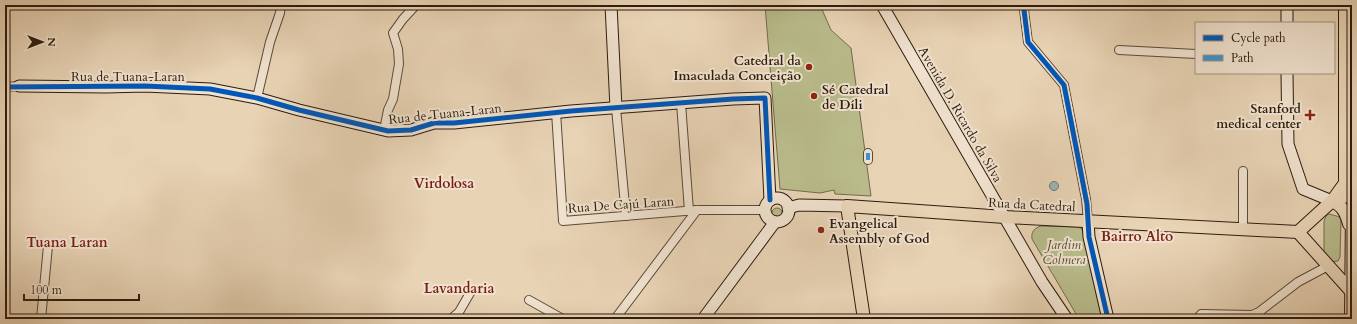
<svg xmlns="http://www.w3.org/2000/svg" width="1357" height="324" font-family="Cardo,serif">
<style>
.green{fill:#b9bb8b;stroke:#726c4c}
.water{fill:#9cb5b9;stroke:#6f7874}
.lines{fill:none;stroke-linecap:round;stroke-linejoin:round}
.street-casing{stroke:#5b4a37;stroke-width:10}
.secondary-casing{stroke:#2c1c0d;stroke-width:13}
.primary-casing{stroke:#2c1c0d;stroke-width:14}
.street{stroke:#f0e2cf;stroke-width:8}
.secondary{stroke:#f0e2cf;stroke-width:11}
.primary{stroke:#e8d3b5;stroke-width:12}
.quiet{stroke:#3c94d2;stroke-width:4;stroke-dasharray:8 4;stroke-linecap:butt}
.cycleway-casing{stroke:#f0e2cf;stroke-width:8}
.cycleway{stroke:#0057b8;stroke-width:5}
.poi-dot{fill:#8f2418;stroke:#f0e2cf;stroke-width:1.5}
.labels{text-anchor:middle;stroke-width:4;stroke-linejoin:round;paint-order:stroke}
.poi-label{font-size:13px;font-weight:bold;fill:#2c1c0d;stroke:#f0e2cf;text-anchor:end}
.street-label{font-size:13px;fill:#2c1c0d;stroke:#f0e2cf}
.park-label{font-size:13px;font-style:italic;fill:#564c33;stroke:#f0e2cf}
.neighbourhood-label{font-size:14px;font-weight:bold;fill:#7a1f14;stroke:#f0e2cf}
</style>
<rect width="100%" height="100%" fill="#e8d3b5"/>
<filter id="stains"><feTurbulence type="fractalNoise" baseFrequency=".005" numOctaves="4"/><feColorMatrix values="0 0 0 0 .2 0 0 0 0 .09 0 0 0 0 .02 0 0 0 .5 -.17"/></filter>
<radialGradient id="worn" r=".72"><stop offset=".6" stop-color="#630" stop-opacity="0"/><stop offset="1" stop-color="#630" stop-opacity=".3"/></radialGradient>
<!-- green -->
<g class="green">
<polygon points="765,5 820,5 831,30 851,48 871,196 835,194 834,190 820,193 780,189"/>
<circle cx="777" cy="213" r="5"/>
<polygon points="1329,214 1340,217 1341,221 1340,257 1338,261 1331,262 1324,255 1324,221 1326,216"/>
<path d="M1041,226L1078,227L1082,229L1102,319H1079L1032,239C1031,232 1034,228 1041,226Z"/>
</g>
<!-- water -->
<circle class="water" cx="1054" cy="186" r="4.5"/>
<g class="lines">
<!-- street casing -->
<g class="street-casing">
<g id="street">
<polyline points="1026,5 1024,10 1028,42 1064,85 1086,199 1088,221"/>
<polyline points="1119,50 1196,54"/>
<polyline points="5,87 19,86"/>
<polyline points="257,98 270,42 280,13 281,5"/>
<polyline points="681,103 689,211"/>
<polyline points="616,108 626,216"/>
<polyline points="556,112 563,221 697,210 765,210"/>
<polyline points="384,130 388,110 393,99 399,64 398,49 393,33 403,19 416,5"/>
<polyline points="868,153 868,160"/>
<polyline points="1243,171 1243,229"/>
<polyline points="529,300 563,319"/>
<polyline points="41,319 48,246"/>
<polyline points="451,319 459,312 470,293"/>
<polyline points="615,319 697,210"/>
<polyline points="1197,319 1201,314 1252,315 1259,312 1298,282 1328,266"/>
</g>
</g>
<!-- secondary casing -->
<g class="secondary-casing">
<g id="secondary">
<polyline points="611,5 616,108"/>
<polyline points="882,5 1042,282 1067,319"/>
<polyline points="1287,23 1287,5"/>
<polyline points="1287,73 1288,144 1303,189 1332,201"/>
<polyline points="19,86 106,87 145,86 210,89 257,98 299,110 388,131 411,130 434,123 454,123 571,111 733,99 765,98 770,200"/>
<circle cx="777" cy="210" r="12"/>
<polyline points="788,208 799,205 847,206"/>
<polyline points="1088,221 1089,237 1108,319"/>
<polyline points="703,319 775,222"/>
</g>
</g>
<!-- primary casing -->
<g class="primary-casing">
<g id="primary">
<path d="M1332,201C1343,206 1346,213 1349,224"/>
<polyline points="1332,201 1352,194"/>
<polyline points="1298,232 1332,201 1345,183 1345,5"/>
<polyline points="1298,232 1350,290"/>
<polyline points="864,319 847,206 1005,217 1298,232"/>
<polyline points="1351,319 1352,207"/>
</g>
</g>
<!-- street -->
<use href="#street" class="street"/>
<!-- secondary -->
<use href="#secondary" class="secondary"/>
<!-- primary -->
<use href="#primary" class="primary"/>
<!-- quiet -->
<polyline class="quiet" points="868,153 868,160"/>
<!-- cycleway casing -->
<g class="cycleway-casing">
<g id="cycleway">
<polyline points="1026,5 1024,10 1028,42 1064,85 1087,204 1089,237 1108,319"/>
<polyline points="5,87 145,86 210,89 257,98 299,110 388,131 411,130 434,123 454,123 571,111 733,99 765,98 770,200"/>
</g>
</g>
<!-- cycleway -->
<use href="#cycleway" class="cycleway"/>
</g>
<!-- markers -->
<g class="poi-dot">
<circle cx="809" cy="67" r="4"/>
<circle cx="814" cy="96" r="4"/>
<path d="M1308 109h4v4h4v4h-4v4h-4v-4h-4v-4h4z"/>
<circle cx="821" cy="230" r="4"/>
</g>
<g class="labels">
<!-- poi labels -->
<g class="poi-label">
<text x="801" y="65">Catedral da<tspan x="801" dy="15">Imaculada Conceição</tspan></text>
<text x="822" y="94" text-anchor="start">Sé Catedral<tspan x="822" dy="15">de Díli</tspan></text>
<text x="1301" y="113">Stanford<tspan x="1301" dy="15">medical center</tspan></text>
<text x="829" y="228" text-anchor="start">Evangelical<tspan x="829" dy="15">Assembly of God</tspan></text>
</g>
<!-- street labels -->
<g class="street-label">
<text x="128" y="81">Rua de Tuana-Laran</text>
<text transform="translate(445 113) rotate(-6)" y="5">Rua de Tuana-Laran</text>
<text transform="translate(961 114) rotate(60)" y="5">Avenida D. Ricardo da Silva</text>
<text transform="translate(621 204) rotate(-4)" y="5">Rua De Cajú Laran</text>
<text transform="translate(1032 204) rotate(3)" y="5">Rua da Catedral</text>
</g>
<!-- park labels -->
<g class="park-label">
<text x="1064" y="249">Jardim<tspan x="1064" dy="15">Colmera</tspan></text>
</g>
<!-- neighbourhood labels -->
<g class="neighbourhood-label">
<text x="444" y="188">Virdolosa</text>
<text x="1137" y="241">Bairro Alto</text>
<text x="67" y="247">Tuana Laran</text>
<text x="459" y="293">Lavandaria</text>
</g>
</g>
<!-- margin -->
<rect width="1357" height="324" fill="none" stroke="#e8d3b5" stroke-width="20"/>
<rect x="6" y="6" width="1345" height="312" fill="none" stroke="#2c1c0d" stroke-width="2"/>
<rect x="10" y="10" width="1337" height="304" fill="none" stroke="#2c1c0d"/>
<!-- legend -->
<rect x="1195" y="22" width="140" height="52" fill="#f0e2cf" stroke="#a29381"/>
<rect x="1203" y="35" width="20" height="6" fill="#0057b8" stroke="#a29381"/>
<text x="1231" y="42" font-size="12" fill="#2c1c0d">Cycle path</text>
<rect x="1203" y="55" width="20" height="6" fill="#3c94d2" stroke="#a29381"/>
<text x="1231" y="62" font-size="12" fill="#2c1c0d">Path</text>
<!-- north arrow -->
<g transform="translate(42 42) rotate(90)" stroke="#f0e2cf" stroke-width="3" paint-order="stroke">
<path d="M0-3L7 15L0 10L-7 15Z" fill="#2c1c0d"/>
<text y="-6" font-size="11" font-weight="bold" text-anchor="middle" fill="#2c1c0d">N</text>
</g>
<!-- scale -->
<path d="M24 294v6h115v-6" fill="none" stroke="#2c1c0d" stroke-width="2"/>
<text x="30" y="294" font-size="12" fill="#2c1c0d" stroke="#f0e2cf" stroke-width="3" paint-order="stroke">100 m</text>
<rect width="100%" height="100%" filter="url(#stains)"/>
<rect width="100%" height="100%" fill="url(#worn)"/>
</svg>
